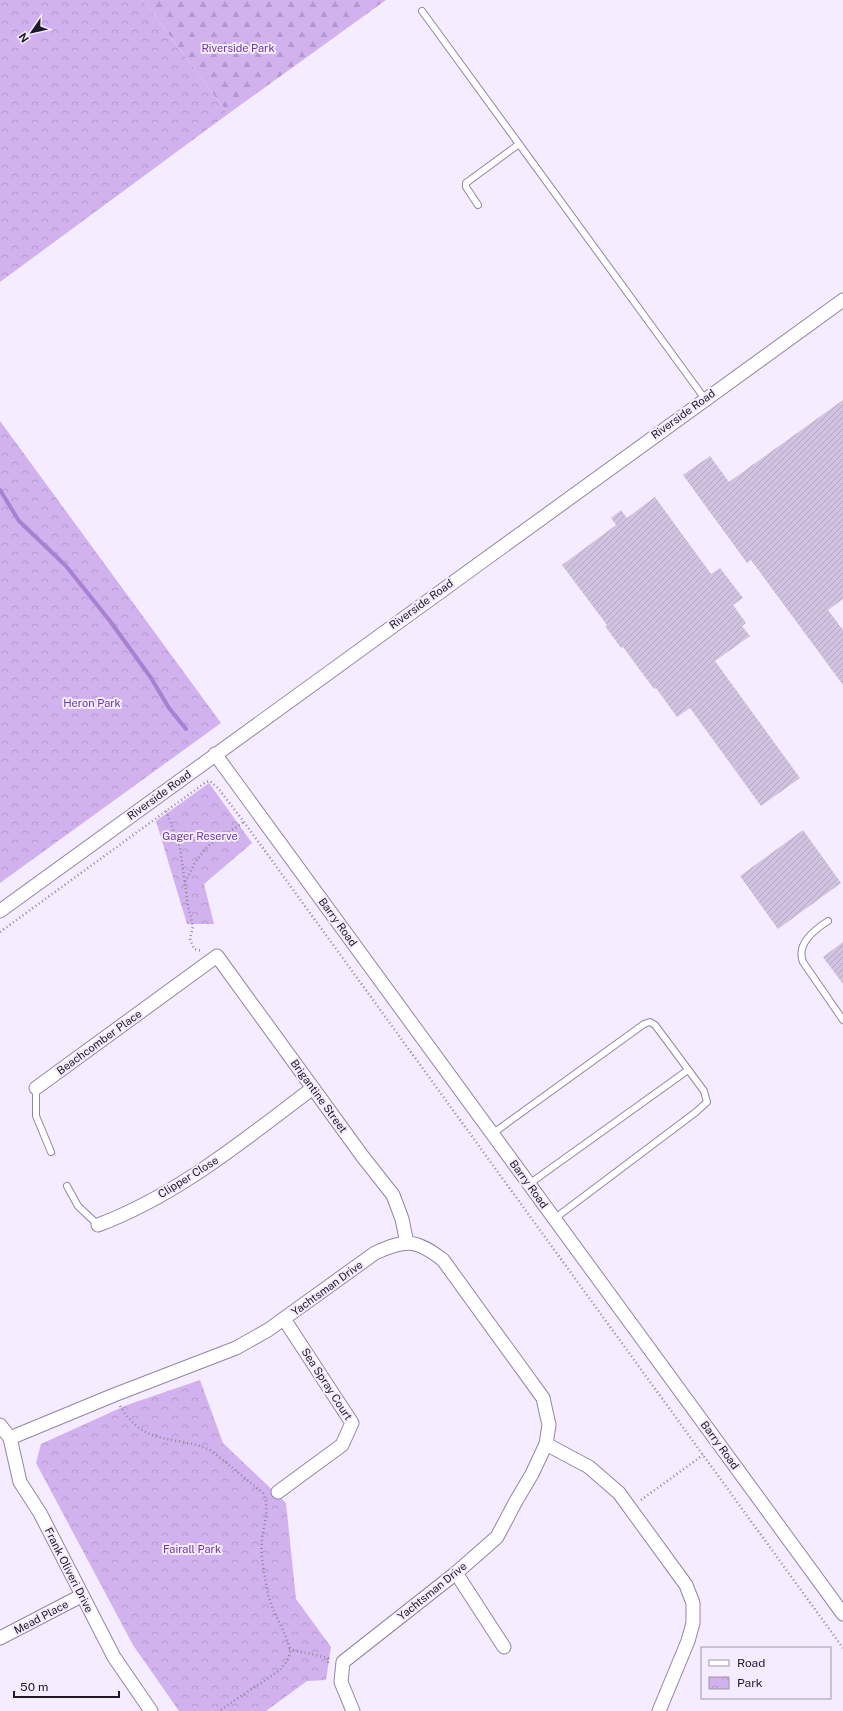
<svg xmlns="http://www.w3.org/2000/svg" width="843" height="1711" font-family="'Public Sans',sans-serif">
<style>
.forest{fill:url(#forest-firs)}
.park{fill:url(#park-crowns)}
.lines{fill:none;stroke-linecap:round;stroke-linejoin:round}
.stream{stroke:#aa80d0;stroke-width:4}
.building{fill:url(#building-hatch)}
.lane-casing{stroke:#9486a3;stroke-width:8}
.street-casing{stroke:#9486a3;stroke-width:15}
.path{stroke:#8e8796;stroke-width:2.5;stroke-dasharray:1 3;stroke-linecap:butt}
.lane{stroke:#fff;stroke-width:6}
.street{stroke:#fff;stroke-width:13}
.labels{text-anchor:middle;stroke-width:4;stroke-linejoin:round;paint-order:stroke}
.park-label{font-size:11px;fill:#6e3897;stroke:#f5ecff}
.street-label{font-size:11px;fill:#1f1925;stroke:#f5ecff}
</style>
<defs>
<pattern id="forest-firs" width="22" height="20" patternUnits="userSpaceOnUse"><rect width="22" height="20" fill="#d1b2ef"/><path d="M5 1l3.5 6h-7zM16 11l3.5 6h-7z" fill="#b398cd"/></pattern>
<pattern id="park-crowns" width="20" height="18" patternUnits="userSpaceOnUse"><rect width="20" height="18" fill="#d1b2ef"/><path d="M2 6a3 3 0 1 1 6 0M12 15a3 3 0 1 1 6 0" fill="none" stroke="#b398cd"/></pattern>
<pattern id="building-hatch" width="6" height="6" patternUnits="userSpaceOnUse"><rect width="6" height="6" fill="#d1c2e1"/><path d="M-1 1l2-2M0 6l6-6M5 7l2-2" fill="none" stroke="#b3a6c1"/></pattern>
</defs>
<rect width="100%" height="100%" fill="#f5ecff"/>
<!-- forest -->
<polygon class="forest" points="143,0 386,0 228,114"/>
<!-- park -->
<g class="park">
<polygon points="0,0 143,0 228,114 0,282"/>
<polygon points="0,421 221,723 0,883"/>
<polygon points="209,783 252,843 204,884 214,924 187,924 156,821"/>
<polygon points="200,1380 223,1443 286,1503 296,1599 331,1647 326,1680 307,1681 266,1711 179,1711 133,1645 36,1463 41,1444 127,1405"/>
</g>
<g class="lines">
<!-- stream -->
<polyline class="stream" points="0,490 19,521 66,566 110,621 151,678 169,708 186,729"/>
</g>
<!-- building -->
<g class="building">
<polygon points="843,400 843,599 828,610 843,630 843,685 751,560 747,563 683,475 710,456 729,482"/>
<polygon points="655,497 711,574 720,568 743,598 733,605 746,623 742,626 750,636 715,661 800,778 761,806 690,708 677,717 656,688 654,689 623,647 621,648 605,626 607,625 562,565 616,525 611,518 621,510 627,518"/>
<polygon points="803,830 841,883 778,929 740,876"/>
<polygon points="843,942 843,984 823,957"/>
</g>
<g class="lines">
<!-- lane casing -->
<g class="lane-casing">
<g id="lane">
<polyline points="422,11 705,399"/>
<polyline points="478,205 466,187 466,183 519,144"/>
<path d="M828,921C814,930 796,944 803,962L843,1020"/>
<polyline points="36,1088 36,1116 51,1152"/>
<polyline points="492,1134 644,1024 650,1022 655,1025 667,1041 704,1091 707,1102 696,1112 554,1219"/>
<polyline points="529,1184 688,1070"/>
<polyline points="67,1186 78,1206 98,1225"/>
</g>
</g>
<!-- street casing -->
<g class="street-casing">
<g id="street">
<polyline points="215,754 843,1614"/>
<polyline points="0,911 843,300"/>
<polyline points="36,1088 217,956 363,1157 393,1195 402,1219 407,1243"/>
<path d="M98,1225C178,1195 245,1139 313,1088"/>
<polyline points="0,1425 10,1438 20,1482 40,1513 114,1657 151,1711"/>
<path d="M10,1438L114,1395L236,1348L268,1330L375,1253C406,1239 416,1239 443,1260L543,1398L549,1425L546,1444L532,1474L516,1501L497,1537L456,1573L343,1662L341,1682L353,1711"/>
<polyline points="546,1444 589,1467 619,1493 686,1585 693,1603 693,1623 688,1641 659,1711"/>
<polyline points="278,1492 342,1445 352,1423 284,1319"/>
<polyline points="456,1573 504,1647"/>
<polyline points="0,1638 81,1596"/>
</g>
</g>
<!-- path -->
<g class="path">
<polyline points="166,811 180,848 188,906 193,926 190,939 194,949 202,951"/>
<polyline points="185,882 196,861 208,846 244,822"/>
<polyline points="0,932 206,782 210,781 218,788 244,822 843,1648"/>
<path d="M120,1406C146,1449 175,1433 212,1451L263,1493C270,1509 264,1523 262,1539C260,1557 265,1576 268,1594C271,1611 289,1637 290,1651C290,1658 284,1665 280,1670L219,1711"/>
<polyline points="641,1500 703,1455"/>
<polyline points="289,1649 328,1658 328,1664"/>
</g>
<!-- lane -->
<use href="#lane" class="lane"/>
<!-- street -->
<use href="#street" class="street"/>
</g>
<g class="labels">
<!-- park labels -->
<g class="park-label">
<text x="238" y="52">Riverside Park</text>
<text x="92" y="707">Heron Park</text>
<text x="200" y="840">Gager Reserve</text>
<text x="192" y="1553">Fairall Park</text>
</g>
<!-- street labels -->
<g class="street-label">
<text transform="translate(683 414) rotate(-36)" y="4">Riverside Road</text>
<text transform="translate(421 604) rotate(-36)" y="4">Riverside Road</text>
<text transform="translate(159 795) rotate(-36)" y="4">Riverside Road</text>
<text transform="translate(338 922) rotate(54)" y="4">Barry Road</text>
<text transform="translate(99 1042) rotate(-36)" y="4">Beachcomber Place</text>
<text transform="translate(319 1096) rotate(54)" y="4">Brigantine Street</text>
<text transform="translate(188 1177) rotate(-32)" y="4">Clipper Close</text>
<text transform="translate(529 1184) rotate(54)" y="4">Barry Road</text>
<text transform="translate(327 1288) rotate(-36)" y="4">Yachtsman Drive</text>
<text transform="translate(327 1384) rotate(57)" y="4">Sea Spray Court</text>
<text transform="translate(720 1445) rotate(54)" y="4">Barry Road</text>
<text transform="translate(69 1570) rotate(63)" y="4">Frank Oliveri Drive</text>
<text transform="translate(432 1591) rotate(-39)" y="4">Yachtsman Drive</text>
<text transform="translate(41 1617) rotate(-28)" y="4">Mead Place</text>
</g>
</g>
<!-- legend -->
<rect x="701" y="1647" width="130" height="52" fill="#f5ecff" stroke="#9f98a8"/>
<rect x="709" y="1660" width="20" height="6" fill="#ffffff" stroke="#9f98a8"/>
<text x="737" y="1667" font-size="12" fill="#1f1925">Road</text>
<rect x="709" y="1677" width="20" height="12" fill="url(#park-crowns)" stroke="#9f98a8"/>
<text x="737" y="1687" font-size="12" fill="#1f1925">Park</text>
<!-- north arrow -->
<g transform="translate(32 32) rotate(236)" stroke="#f5ecff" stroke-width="3" paint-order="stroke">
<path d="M0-3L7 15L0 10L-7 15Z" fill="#1f1925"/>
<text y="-6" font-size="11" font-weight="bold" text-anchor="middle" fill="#1f1925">N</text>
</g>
<!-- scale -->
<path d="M14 1691v6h105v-6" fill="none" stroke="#1f1925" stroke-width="2"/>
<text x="20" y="1691" font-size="12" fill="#1f1925" stroke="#f5ecff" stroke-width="3" paint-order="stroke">50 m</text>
</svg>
